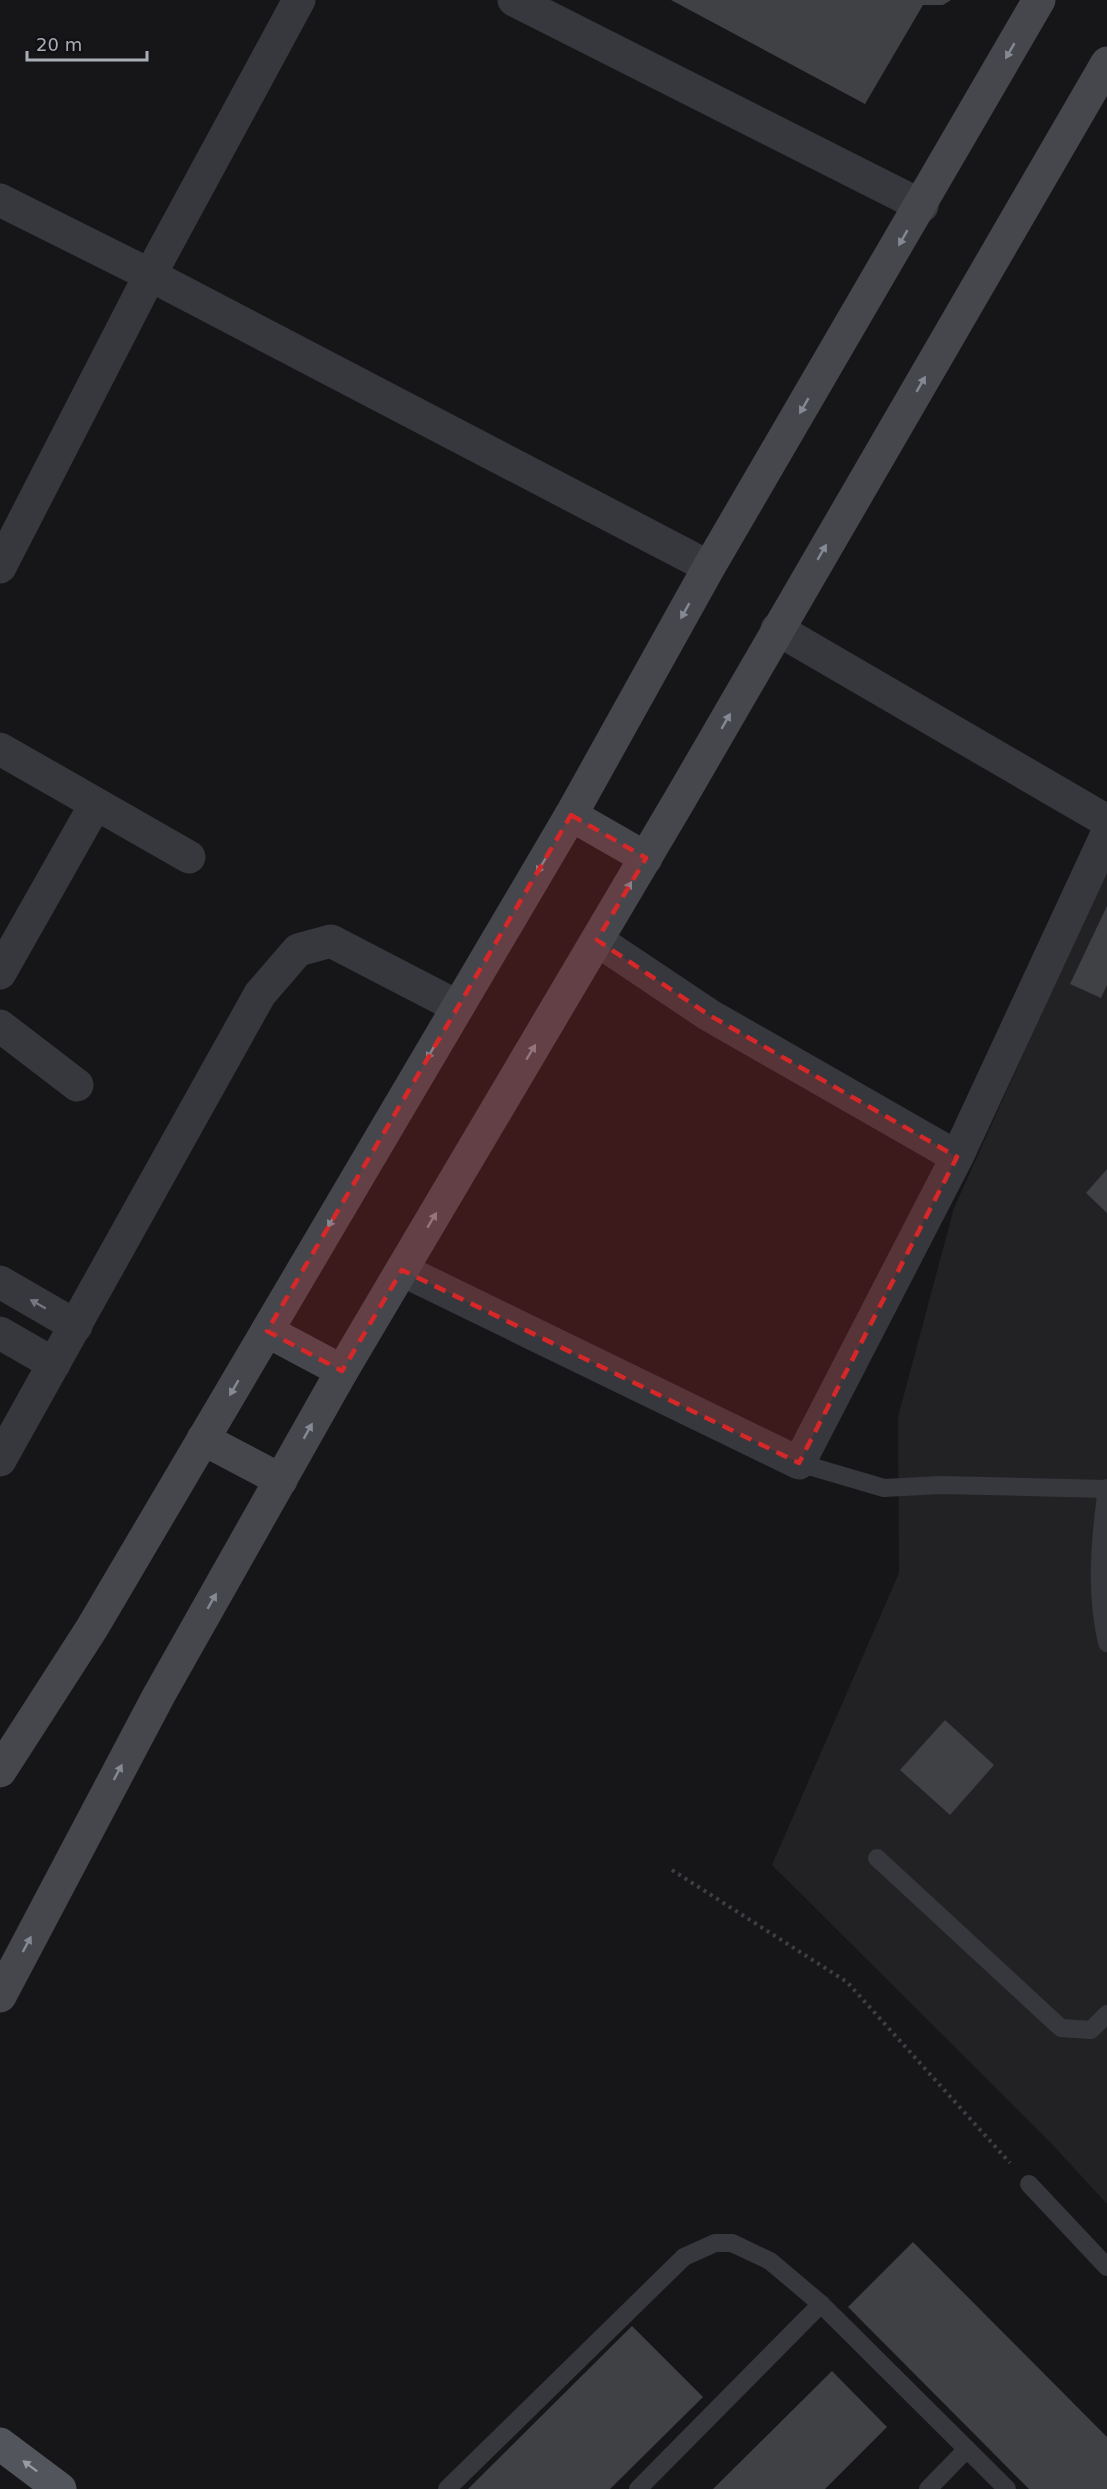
<svg xmlns="http://www.w3.org/2000/svg" width="1107" height="2489" font-family="'DejaVu Sans',sans-serif">
<style>
.built{fill:#222225}
.building{fill:#404145}
.lines{fill:none;stroke-linecap:round;stroke-linejoin:round}
.path{stroke:#3d3f44;stroke-width:4;stroke-dasharray:3 4.5;stroke-linecap:butt}
.service{stroke:#37383d;stroke-width:18}
.minor{stroke:#37383d;stroke-width:33}
.secondary{stroke:#45474d;stroke-width:33}
.primary{stroke:#53555c;stroke-width:33}
.oneway{fill:#858993}
.oneway2{fill:#757881}
.oneway3{fill:#979ba6}
.marked{fill:#d62828;fill-opacity:0.2;stroke:#d62828;stroke-width:4.5;stroke-dasharray:12 8;stroke-linejoin:round}
</style>
<rect width="100%" height="100%" fill="#161618"/>
<!-- built -->
<polygon class="built" points="1107,868 1107,2204 1050,2142 772,1865 899,1573 898,1417 954,1208"/>
<!-- building -->
<g class="building">
<polygon points="671,0 951,0 943,5 923,5 865,104"/>
<polygon points="1107,906 1107,985 1101,998 1070,984"/>
<polygon points="1107,1169 1107,1213 1086,1193"/>
<polygon points="945,1720 994,1765 950,1815 900,1770"/>
<polygon points="913,2242 1107,2437 1107,2489 1029,2489 848,2307"/>
<polygon points="632,2326 703,2397 610,2489 468,2489"/>
<polygon points="832,2371 887,2427 825,2489 713,2489"/>
</g>
<g class="lines">
<!-- path -->
<polyline class="path" points="672,1870 847,1982 1010,2163"/>
<!-- service -->
<g class="service">
<polyline points="799,1463 884,1488 941,1485 1107,1489"/>
<path d="M1107,1488C1100,1540 1095,1591 1107,1643"/>
<polyline points="877,1858 1061,2028 1091,2030 1107,2014"/>
<polyline points="1029,2184 1107,2267"/>
<polyline points="447,2489 684,2257 715,2243 732,2243 770,2261 821,2304 1007,2489"/>
<polyline points="638,2489 821,2304"/>
<polyline points="928,2489 967,2449"/>
</g>
<!-- minor -->
<g class="minor">
<polyline points="514,0 922,206"/>
<polyline points="0,200 150,275 709,567"/>
<polyline points="0,567 150,275 299,0"/>
<polyline points="777,629 1107,821"/>
<polyline points="0,749 189,857"/>
<polyline points="597,940 709,1015 957,1157"/>
<polyline points="0,973 95,805"/>
<polyline points="0,1026 77,1085"/>
<polyline points="402,1270 799,1463 957,1157 1107,834"/>
<polyline points="0,1282 76,1326"/>
<polyline points="0,1333 54,1364"/>
<polyline points="0,1460 260,994 298,950 331,941 458,1007"/>
</g>
<!-- secondary -->
<g class="secondary">
<polyline points="571,815 646,858"/>
<polyline points="267,1331 342,1371"/>
<polyline points="203,1439 281,1480"/>
<polyline points="0,1771 92,1628 571,815 709,567 1039,0"/>
<polyline points="0,1996 159,1695 342,1371 679,801 1107,63"/>
</g>
<!-- primary -->
<polyline class="primary" points="0,2444 60,2489"/>
</g>
<!-- one-way arrows -->
<defs><path id="oneway-solid" d="M-6-.8H1V-3.2L6.5 0L1 3.2V.8H-6Z" transform="scale(1.5)"/></defs>
<g class="oneway">
<use href="#oneway-solid" transform="translate(1010 51) rotate(120)"/>
<use href="#oneway-solid" transform="translate(903 238) rotate(120)"/>
<use href="#oneway-solid" transform="translate(921 384) rotate(-60)"/>
<use href="#oneway-solid" transform="translate(804 406) rotate(120)"/>
<use href="#oneway-solid" transform="translate(822 552) rotate(-60)"/>
<use href="#oneway-solid" transform="translate(685 611) rotate(119)"/>
<use href="#oneway-solid" transform="translate(726 721) rotate(-60)"/>
<use href="#oneway-solid" transform="translate(541 866) rotate(121)"/>
<use href="#oneway-solid" transform="translate(627 889) rotate(-59)"/>
<use href="#oneway-solid" transform="translate(431 1052) rotate(120)"/>
<use href="#oneway-solid" transform="translate(531 1052) rotate(-59)"/>
<use href="#oneway-solid" transform="translate(332 1220) rotate(120)"/>
<use href="#oneway-solid" transform="translate(432 1220) rotate(-59)"/>
<use href="#oneway-solid" transform="translate(234 1388) rotate(120)"/>
<use href="#oneway-solid" transform="translate(308 1431) rotate(-61)"/>
<use href="#oneway-solid" transform="translate(212 1601) rotate(-60)"/>
<use href="#oneway-solid" transform="translate(118 1772) rotate(-62)"/>
<use href="#oneway-solid" transform="translate(27 1944) rotate(-62)"/>
</g>
<use class="oneway2" href="#oneway-solid" transform="translate(38 1304) rotate(-150)"/>
<use class="oneway3" href="#oneway-solid" transform="translate(30 2466) rotate(-143)"/>
<!-- marked area -->
<path class="marked" d="M571,815L646,858L597,940L709,1015L957,1157L799,1463L402,1270L342,1371L267,1331Z"/>
<!-- scale -->
<path d="M27 51v9h120v-9" fill="none" stroke="#a8adb8" stroke-width="3"/>
<text x="36" y="51" font-size="18" fill="#a8adb8" stroke="#111113" stroke-width="4.5" paint-order="stroke">20 m</text>
</svg>
